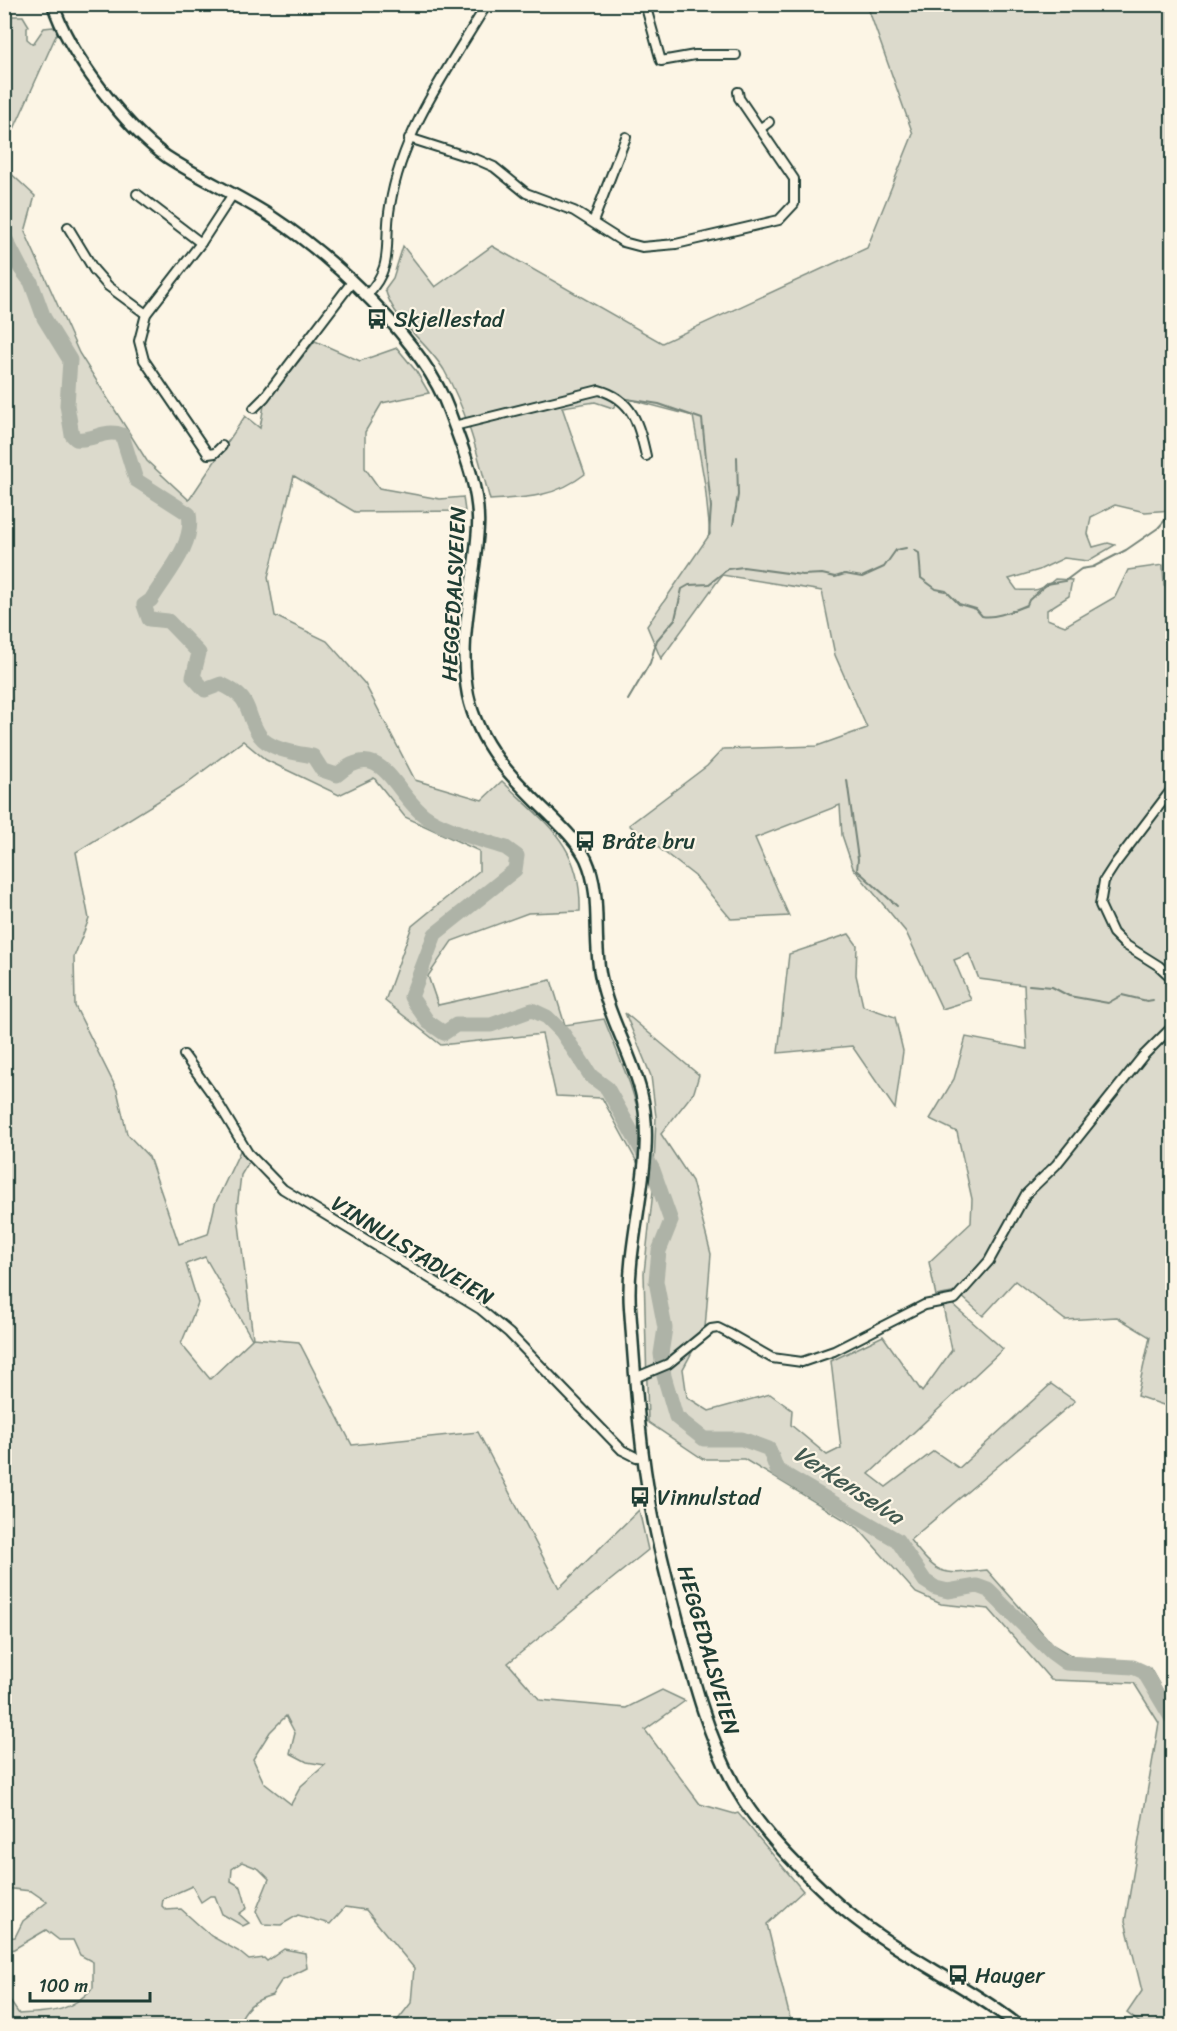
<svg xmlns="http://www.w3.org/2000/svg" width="1177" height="2031" font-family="Sriracha,sans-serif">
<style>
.green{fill:#dcdacc;stroke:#7e8c80;stroke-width:1.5;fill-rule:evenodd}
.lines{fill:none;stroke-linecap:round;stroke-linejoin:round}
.stream{stroke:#758479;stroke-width:2}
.river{stroke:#aeb3a7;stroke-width:15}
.street-casing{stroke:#1f3d34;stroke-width:12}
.secondary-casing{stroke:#1f3d34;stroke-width:15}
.street{stroke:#fcf5e5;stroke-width:8}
.secondary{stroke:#fcf5e5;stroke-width:10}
.labels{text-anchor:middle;stroke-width:4.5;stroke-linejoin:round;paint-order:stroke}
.poi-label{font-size:22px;fill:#1f3d34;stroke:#fcf5e5;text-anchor:start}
.street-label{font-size:22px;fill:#1f3d34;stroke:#fcf5e5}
.water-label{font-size:24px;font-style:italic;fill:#435a51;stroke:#fcf5e5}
</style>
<rect width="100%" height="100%" fill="#fcf5e5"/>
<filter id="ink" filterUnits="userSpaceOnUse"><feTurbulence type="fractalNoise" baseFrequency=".0167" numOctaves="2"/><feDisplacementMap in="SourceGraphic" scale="12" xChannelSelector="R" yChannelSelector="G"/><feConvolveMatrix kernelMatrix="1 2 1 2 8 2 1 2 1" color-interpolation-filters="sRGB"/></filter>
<g filter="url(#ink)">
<!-- green -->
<g class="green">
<path d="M867,5H1172V510L1145,512L1115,505L1091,517L1088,534L1093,547L1108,543L1115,545L1088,561L1064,558L1039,570L1009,579L1017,590C1034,591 1042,591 1055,579L1072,580L1069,596L1047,610V619L1065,626L1115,597L1128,570L1163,565L1164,586L1172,589V1408L1137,1396L1150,1337L1117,1317L1065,1320L1015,1281L983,1316L957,1292L936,1296L929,1262L971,1223L972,1199L957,1132L930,1119L954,1079L966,1037L1027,1049L1024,985L979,979L969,954L954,960L971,1000L942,1009L906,932L853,868L842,835L840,805L755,838L789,916L731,919L695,876L629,825L707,766L723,749L817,746L867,728L835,655L822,591L722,575L661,659L647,626L710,534L705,485L693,416L621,397L613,408L595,402L562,407L585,474C556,497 526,498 490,500C478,455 467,411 444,370C427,342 394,322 385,289L393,278L403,246L435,287L492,246L662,343L867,248L913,134Z"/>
<polygon points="4,16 23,16 29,26 27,28 27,39 33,44 44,28 53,27 58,31 5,149"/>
<path d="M4,167L35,196L25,232L79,353L147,461L189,500L245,416L260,428L264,405L315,341L360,361L397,348L416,371L429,393L382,403L365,432V468L379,488L440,499L463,497L465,511L355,512L294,476L268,577L275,616L327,641L365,684L415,780L482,800L502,781C545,823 582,845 580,911L528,913L452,941L428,976L438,1005L551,980L565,1025L604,1019L630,1084L639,1113L638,1164L602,1098L556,1096L542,1034L441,1045L385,1001L412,926L479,871V851L405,817L374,778L339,795L266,760L243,741L183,786L76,852L89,919L74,957L75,1006L117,1090L127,1134L149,1157L179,1244L208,1234L215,1204L241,1149L250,1160L241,1175L237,1208L253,1338L299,1342L352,1445L478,1432L559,1588L639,1510L648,1550L508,1663L540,1700L626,1708L662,1690L685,1701L645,1730L700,1804L735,1814L738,1813L803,1891L767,1924L792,2026H393L411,2003L414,1968L366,1910L345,1907L330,1924L298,1915L281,1925L263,1924L256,1911L269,1879L259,1869L242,1862L232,1869L231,1881L241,1887L247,1908L239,1914L249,1923L243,1926L222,1914L215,1896H210L201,1902L192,1886L163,1899L162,1906L166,1910L181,1909L211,1936L238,1951L249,1960L264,1958L267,1961L284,1949L305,1953L307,1968L281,1981L272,1995C252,2001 246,2007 237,2026H5V1973L8,1974L5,1994L19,2014C53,2012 68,2013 93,1988V1962L80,1955L73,1940H59L46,1930L4,1955L5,1938L15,1937L23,1921L47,1902L31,1891L4,1888ZM205,1257L252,1339L210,1379L181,1344L198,1303L186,1264ZM286,1716L295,1733L290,1753L307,1762L325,1765L301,1786L291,1804L264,1783L253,1759L270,1732Z"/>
<polygon points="849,934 857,945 856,975 863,1006 895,1017 903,1051 895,1109 852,1046 778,1053 789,954"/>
<path d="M625,1013L699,1075L694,1092L661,1134L692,1181L711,1254L705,1328L683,1369L687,1397L709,1411L770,1394L792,1410L791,1425L827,1455L841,1448L831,1361L883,1336L922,1392L952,1350L943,1306L952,1304L1003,1349L869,1474L886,1487L934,1451L959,1468L1051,1384L1075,1401L910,1540C939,1577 942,1575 987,1570L1053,1645L1077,1659L1136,1662L1150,1668L1172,1707V2026H1144L1127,2013L1142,1991L1125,1921L1159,1723L1134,1683L1051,1680L989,1609L941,1604L916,1593L858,1528L744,1459H703L648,1422L644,1273L653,1191L656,1117L651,1076Z"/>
</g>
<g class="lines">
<!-- stream -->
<g class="stream">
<polyline points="627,399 659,404 702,419 711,507 709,535"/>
<polyline points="733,525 738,495 737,457"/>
<path d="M914,550L919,553L921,578L936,589L946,591L959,604L976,609L982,616C995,619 1014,610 1027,605L1029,600L1047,584L1065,581L1081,569L1093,567L1126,550L1158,528L1168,517H1172"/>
<polyline points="628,700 650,663 657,640 675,619 682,589 689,585 709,584 728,569 743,567 802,575 822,574 835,577 845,574 862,577 884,567 896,550 906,548"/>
<polyline points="847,780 858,859 857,870 897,906"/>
<polyline points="1029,985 1052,987 1069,996 1108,1003 1122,995 1147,1001 1153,1000"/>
</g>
<!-- river -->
<path class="river" d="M4,236L21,269L31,282L44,318L70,360L67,405L72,435L76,439C93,442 104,428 122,435L136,480L189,514C195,544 166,575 151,600L144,605L149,619L168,621L199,653L193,677L205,690L221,684C255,700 243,711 260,736C270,750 297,753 313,756L322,770L337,775C382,735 394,794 425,816C442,829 484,841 506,848L517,856L515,870L435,934L411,997L428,1022L444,1033L456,1025H491L532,1010L547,1017L562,1032L591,1076L607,1088L653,1170L671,1221L659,1251L656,1281L665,1328L661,1354L664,1376L676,1417L704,1439H742L769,1449L777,1470L897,1540L925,1581L936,1588L948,1591L977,1586L988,1590L1051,1652L1066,1663L1133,1667L1144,1672L1172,1719"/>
<!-- street casing -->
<g class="street-casing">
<g id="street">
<polyline points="645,4 661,61 695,55 736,55"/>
<polyline points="761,128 769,122"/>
<polyline points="409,138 478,160 494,167 526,193 574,211 623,242 642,247 676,244 779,220 794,204 794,179 739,98 738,92"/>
<polyline points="137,194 201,243"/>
<polyline points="593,222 626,137"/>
<polyline points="68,227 94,270 108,286 146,314"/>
<path d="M366,296C396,264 383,245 390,206C402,131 448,69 487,4"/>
<polyline points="254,408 264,398 352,282"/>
<path d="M454,426L599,390C633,399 639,425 646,456"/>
<polyline points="222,446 215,453 208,454 144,360 139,341 146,314 201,243 233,194"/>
<polyline points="1172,789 1115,864 1104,881 1100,905 1113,933 1124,944 1159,966 1172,978"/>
<polyline points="184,1055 215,1098 248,1153 283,1189 480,1309 509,1333 622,1450 636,1457 643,1457"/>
<polyline points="637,1377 668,1364 711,1329 718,1328 728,1333 772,1358 802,1362 834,1351 924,1305 955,1299 989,1261 1026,1194 1056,1165 1143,1056 1172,1027"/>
</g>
</g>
<!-- secondary casing -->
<g class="secondary-casing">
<path id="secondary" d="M53,4C68,53 126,128 167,157C201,179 238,195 272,217C333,257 424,342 449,411C462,447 480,488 478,527C475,582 457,640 468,695C479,746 512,778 548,813C562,827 577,841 586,859C603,896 592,939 601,978C609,1018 631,1053 641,1092C658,1157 625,1238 630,1308C635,1375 639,1445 652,1512C659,1551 670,1590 680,1629C694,1683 709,1739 736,1788C759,1829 796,1865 830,1897C886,1950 960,1979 1019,2026"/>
</g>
<!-- street -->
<use href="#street" class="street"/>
<!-- secondary -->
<use href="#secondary" class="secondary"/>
</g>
</g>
<!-- icons -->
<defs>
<g id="bus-bare" transform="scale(1.62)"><path d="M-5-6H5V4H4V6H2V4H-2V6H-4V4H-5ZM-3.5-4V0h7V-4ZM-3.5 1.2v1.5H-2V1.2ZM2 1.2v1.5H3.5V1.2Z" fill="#1f3d34" stroke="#fcf5e5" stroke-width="2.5" paint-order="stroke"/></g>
</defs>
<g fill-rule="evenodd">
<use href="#bus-bare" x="377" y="319"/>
<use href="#bus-bare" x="585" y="841"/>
<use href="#bus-bare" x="640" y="1497"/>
<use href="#bus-bare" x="958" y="1975"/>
</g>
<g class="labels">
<!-- poi labels -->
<g class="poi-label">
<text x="394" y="327">Skjellestad</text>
<text x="602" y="849">Bråte bru</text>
<text x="657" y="1505">Vinnulstad</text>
<text x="975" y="1983">Hauger</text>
</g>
<!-- street labels -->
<g class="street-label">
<text transform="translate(453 594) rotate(-87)" y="8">HEGGEDALSVEIEN</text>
<text transform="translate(413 1250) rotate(32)" y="8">VINNULSTADVEIEN</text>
<text transform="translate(709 1650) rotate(74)" y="8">HEGGEDALSVEIEN</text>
</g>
<!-- water labels -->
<g class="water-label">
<text transform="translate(849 1485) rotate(33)" y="8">Verkenselva</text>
</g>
</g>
<!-- margin -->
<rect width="1177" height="2031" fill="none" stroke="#fcf5e5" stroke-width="24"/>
<rect x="12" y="12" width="1153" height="2007" fill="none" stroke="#1f3d34" stroke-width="2" filter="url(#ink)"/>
<!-- scale -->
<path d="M30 1992v9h120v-9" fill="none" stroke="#1f3d34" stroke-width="3"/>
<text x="39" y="1992" font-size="18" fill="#1f3d34" stroke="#fcf5e5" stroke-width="4.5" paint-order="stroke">100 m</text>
</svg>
